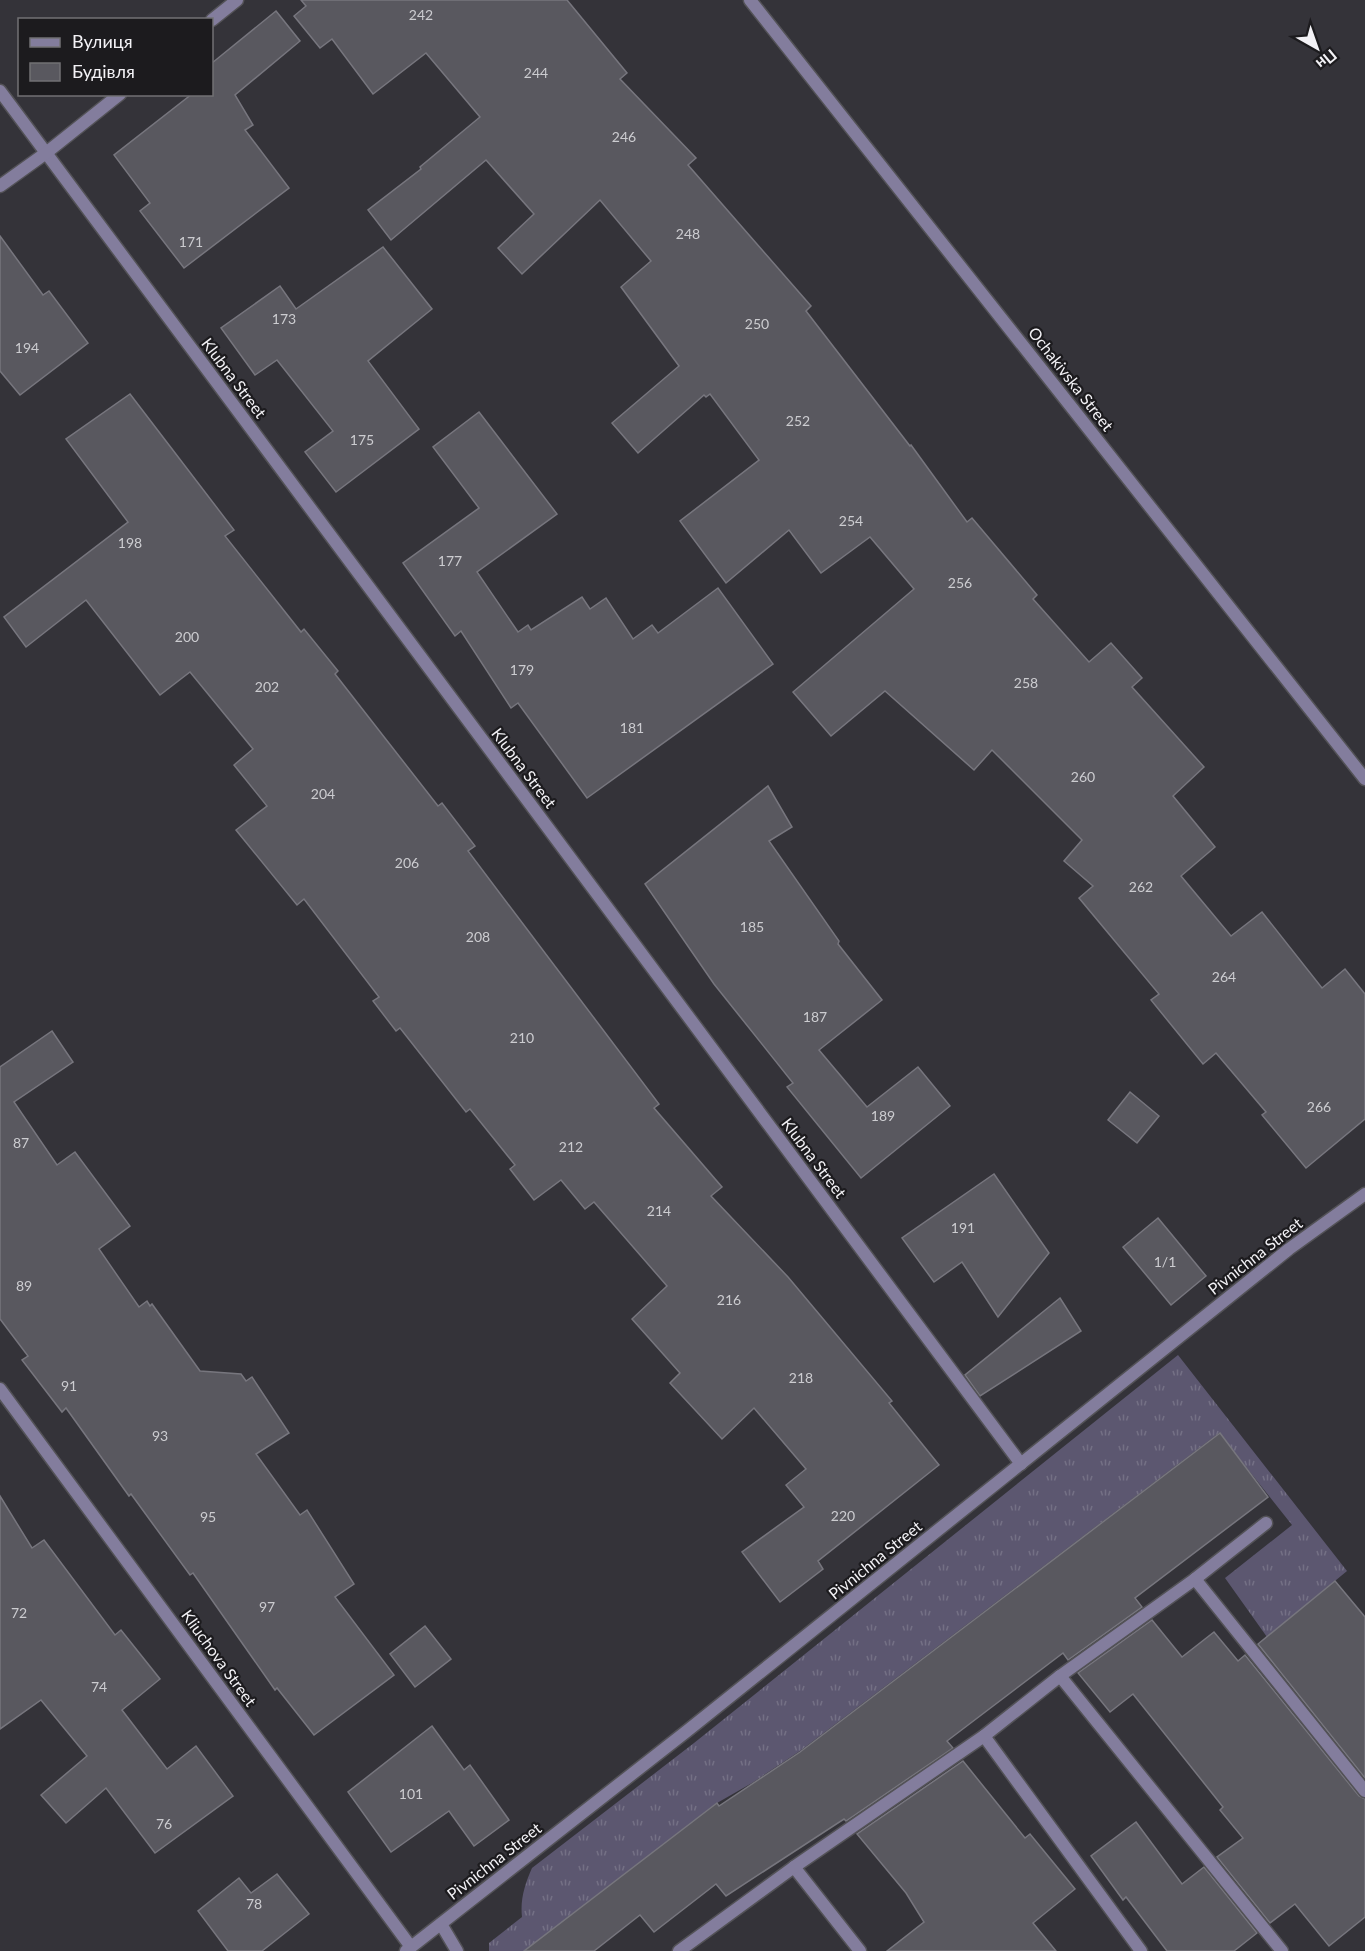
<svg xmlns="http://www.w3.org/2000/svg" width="1365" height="1951" font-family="Lato,sans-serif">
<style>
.grass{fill:url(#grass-tufts)}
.building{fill:#59585f;stroke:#77767e;stroke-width:1.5}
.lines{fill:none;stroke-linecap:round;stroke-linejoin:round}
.service-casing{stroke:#535257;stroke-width:15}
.minor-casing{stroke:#535257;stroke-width:15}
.service{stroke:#837d9d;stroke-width:12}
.minor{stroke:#837d9d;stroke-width:12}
.labels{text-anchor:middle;stroke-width:4.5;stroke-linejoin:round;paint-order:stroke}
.number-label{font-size:14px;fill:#ccccd0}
.street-label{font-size:16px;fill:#f3f2f6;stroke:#1c1b1e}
</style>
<defs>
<pattern id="grass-tufts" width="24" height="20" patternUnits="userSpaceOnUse" patternTransform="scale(1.5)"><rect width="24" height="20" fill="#5c5770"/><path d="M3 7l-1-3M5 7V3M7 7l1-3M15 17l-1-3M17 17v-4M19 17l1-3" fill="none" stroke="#747085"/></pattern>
</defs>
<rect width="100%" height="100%" fill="#343339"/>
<!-- grass -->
<path class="grass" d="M1178,1355L1347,1571L1267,1637L1225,1578L1292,1525L1219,1433L800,1751L752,1783L717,1803L524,1951H489V1943L522,1917C520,1899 525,1884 532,1868L694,1743Z"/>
<!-- building -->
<g class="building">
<polygon points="301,0 567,0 627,73 620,79 696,158 688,165 811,306 806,311 910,446 911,445 967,522 972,518 1037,595 1033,599 1089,662 1111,643 1142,678 1132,687 1204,767 1173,796 1215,847 1181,876 1231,936 1262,912 1322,988 1345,969 1365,994 1365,1119 1306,1168 1262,1115 1266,1112 1216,1053 1203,1064 1151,1000 1159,994 1079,898 1093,886 1064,861 1082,840 992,750 974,770 885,691 831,736 793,692 914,589 870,537 821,573 789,530 726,583 680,521 759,460 710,394 706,397 704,395 638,453 612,423 679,366 621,287 651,261 600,200 522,274 498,248 534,214 486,160 391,240 368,210 421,169 420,167 480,117 426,53 373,94 332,39 320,48 294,16 306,6"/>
<polygon points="276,11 300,41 235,95 253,125 245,130 289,188 184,268 140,211 150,203 114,155 192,94 212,94 212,63"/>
<polygon points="0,236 43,295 49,291 88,343 20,395 0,371"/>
<polygon points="383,247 432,309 368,361 419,429 336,492 305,452 333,431 277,360 255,375 221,328 280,286 296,309"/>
<polygon points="130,394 234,530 225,536 301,632 304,629 338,671 335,674 438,806 442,803 475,846 468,851 659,1104 654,1108 722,1187 711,1196 788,1277 892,1401 889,1403 939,1465 818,1561 823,1569 780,1602 742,1552 804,1507 786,1485 806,1469 754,1408 722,1439 670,1383 680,1373 632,1319 667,1286 594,1202 585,1209 561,1180 534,1200 510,1169 515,1165 470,1109 466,1112 400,1028 396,1031 373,1001 379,997 304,899 297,905 236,830 267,806 234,765 253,749 190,672 160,695 86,600 26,647 4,617 128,522 66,439"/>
<polygon points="479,412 557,514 477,572 518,632 528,625 531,630 582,597 590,609 606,598 633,639 652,625 658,633 718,588 773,664 587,798 518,703 511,708 461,631 455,636 403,563 479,508 433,447"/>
<polygon points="768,786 792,827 769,841 839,941 838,944 882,1000 819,1050 867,1107 918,1067 950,1106 861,1178 787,1087 793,1083 714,984 645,884"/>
<polygon points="52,1031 73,1062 14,1102 57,1165 75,1152 130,1226 99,1249 139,1307 147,1301 150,1306 152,1304 200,1371 241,1374 246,1381 252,1377 289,1433 256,1454 300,1515 307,1510 354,1584 335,1597 394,1675 314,1735 277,1688 275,1690 193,1573 190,1575 131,1494 129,1496 66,1408 62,1412 22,1360 28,1356 0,1319 0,1067"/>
<polygon points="1130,1092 1159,1116 1137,1143 1108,1120"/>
<polygon points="994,1174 1049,1253 998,1317 962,1262 934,1282 902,1238"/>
<polygon points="1158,1218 1206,1276 1171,1305 1123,1247"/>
<polygon points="1060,1298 1081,1331 980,1396 965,1375"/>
<polygon points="1220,1433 1268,1497 1135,1598 1142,1607 1068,1660 1063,1653 947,1741 953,1748 846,1821 844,1819 726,1896 716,1884 654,1932 640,1915 594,1951 524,1951 717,1803 719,1806 800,1752"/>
<polygon points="0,1496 32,1548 44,1540 115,1635 121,1630 160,1679 122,1710 167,1769 196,1746 233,1796 155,1853 106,1788 66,1823 41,1795 87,1756 41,1700 0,1729"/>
<polygon points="1335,1581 1365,1617 1365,1778 1258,1644"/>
<polygon points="1152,1620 1182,1657 1214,1632 1238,1661 1245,1655 1359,1796 1365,1799 1365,1917 1329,1946 1295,1904 1270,1923 1217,1857 1243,1838 1220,1810 1223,1807 1133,1694 1110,1712 1078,1673"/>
<polygon points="425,1626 451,1659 415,1687 390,1654"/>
<polygon points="432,1726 464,1770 470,1765 509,1820 474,1846 449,1811 391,1852 348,1792"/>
<polygon points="963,1761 1025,1838 1030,1834 1075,1889 1033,1923 1056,1951 887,1951 924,1922 906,1893 857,1834"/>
<polygon points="1136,1822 1182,1884 1204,1867 1257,1933 1234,1951 1167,1951 1126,1897 1123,1900 1091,1856"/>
<polygon points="277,1874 309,1914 262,1951 228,1951 198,1911 239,1878 251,1893"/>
</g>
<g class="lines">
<!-- service casing -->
<g class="service-casing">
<g id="service">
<polyline points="1195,1579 1365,1791"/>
<polyline points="1060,1676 1282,1951"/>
<polyline points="984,1736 1141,1951"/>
<polyline points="794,1867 860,1951"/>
<polyline points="441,1924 457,1951"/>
<polyline points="679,1951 794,1867 984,1736 1060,1676 1195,1579 1266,1523"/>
</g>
</g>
<!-- minor casing -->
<g class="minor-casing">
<g id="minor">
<polyline points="750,0 1365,779"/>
<polyline points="212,20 237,0"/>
<polyline points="0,91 1021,1464"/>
<polyline points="0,186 46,153 120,94"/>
<polyline points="0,1389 411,1947"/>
<polyline points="406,1951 687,1731 1289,1249 1365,1194"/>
</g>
</g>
<!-- service -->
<use href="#service" class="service"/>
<!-- minor -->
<use href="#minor" class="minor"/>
</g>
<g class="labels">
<!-- number labels -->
<g class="number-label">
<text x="421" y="20">242</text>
<text x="536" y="78">244</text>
<text x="624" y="142">246</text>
<text x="688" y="239">248</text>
<text x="191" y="247">171</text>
<text x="284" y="324">173</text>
<text x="757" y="329">250</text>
<text x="27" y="353">194</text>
<text x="798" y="426">252</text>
<text x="362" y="445">175</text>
<text x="851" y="526">254</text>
<text x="130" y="548">198</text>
<text x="450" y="566">177</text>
<text x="960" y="588">256</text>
<text x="187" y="642">200</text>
<text x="522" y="675">179</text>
<text x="1026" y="688">258</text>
<text x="267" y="692">202</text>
<text x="632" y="733">181</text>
<text x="1083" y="782">260</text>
<text x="323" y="799">204</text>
<text x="407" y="868">206</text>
<text x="1141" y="892">262</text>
<text x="752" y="932">185</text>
<text x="478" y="942">208</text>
<text x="1224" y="982">264</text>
<text x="815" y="1022">187</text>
<text x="522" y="1043">210</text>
<text x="1319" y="1112">266</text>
<text x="883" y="1121">189</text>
<text x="21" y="1148">87</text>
<text x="571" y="1152">212</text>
<text x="659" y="1216">214</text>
<text x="963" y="1233">191</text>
<text x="1165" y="1267">1/1</text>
<text x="24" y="1291">89</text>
<text x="729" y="1305">216</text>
<text x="801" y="1383">218</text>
<text x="69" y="1391">91</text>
<text x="160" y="1441">93</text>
<text x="843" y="1521">220</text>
<text x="208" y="1522">95</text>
<text x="267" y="1612">97</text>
<text x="19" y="1618">72</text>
<text x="99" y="1692">74</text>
<text x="411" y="1799">101</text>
<text x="164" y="1829">76</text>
<text x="254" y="1909">78</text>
</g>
<!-- street labels -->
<g class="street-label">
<text transform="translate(234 378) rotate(53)" y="6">Klubna Street</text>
<text transform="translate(1071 379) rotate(52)" y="6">Ochakivska Street</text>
<text transform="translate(524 768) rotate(53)" y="6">Klubna Street</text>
<text transform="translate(814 1158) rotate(53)" y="6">Klubna Street</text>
<text transform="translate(1255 1256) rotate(-38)" y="6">Pivnichna Street</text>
<text transform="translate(875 1560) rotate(-39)" y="6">Pivnichna Street</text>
<text transform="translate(219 1658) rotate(54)" y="6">Kliuchova Street</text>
<text transform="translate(494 1861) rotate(-38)" y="6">Pivnichna Street</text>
</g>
</g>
<!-- legend -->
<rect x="18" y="18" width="195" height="78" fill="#1c1b1e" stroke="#727174" stroke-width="1.5"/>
<rect x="30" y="38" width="30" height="9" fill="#837d9d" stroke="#727174" stroke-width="1.5"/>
<text x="72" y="48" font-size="18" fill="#f3f2f6">Вулиця</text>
<rect x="30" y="63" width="30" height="18" fill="#59585f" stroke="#727174" stroke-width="1.5"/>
<text x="72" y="78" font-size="18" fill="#f3f2f6">Будівля</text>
<!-- north arrow -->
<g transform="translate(1317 48) rotate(140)" stroke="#1c1b1e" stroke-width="4.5" paint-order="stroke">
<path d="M0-4.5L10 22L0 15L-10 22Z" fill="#f3f2f6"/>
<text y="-9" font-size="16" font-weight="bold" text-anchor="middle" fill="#f3f2f6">Пн</text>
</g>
</svg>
